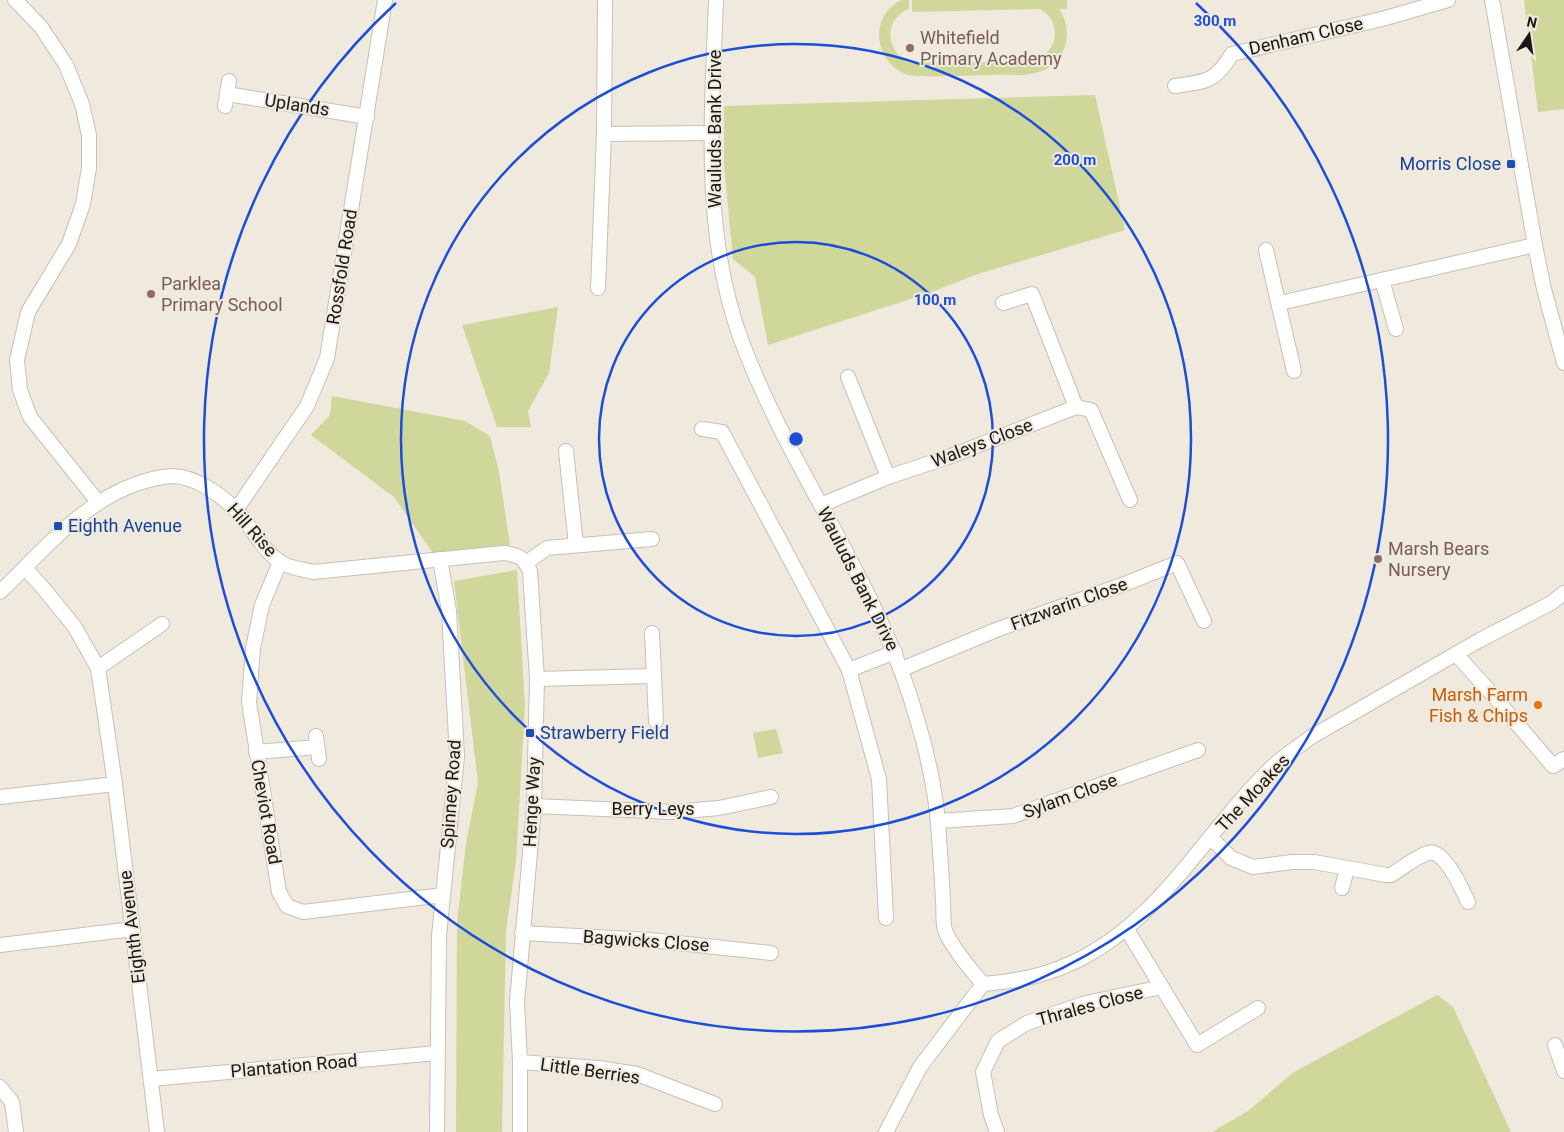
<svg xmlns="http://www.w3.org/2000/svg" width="1564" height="1132" font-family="Roboto,sans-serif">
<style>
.green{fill:#d0d79a}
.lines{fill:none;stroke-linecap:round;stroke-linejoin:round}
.street-casing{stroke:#c7c0b5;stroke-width:16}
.street{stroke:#fff;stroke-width:14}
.ring{fill:none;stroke:#1d4ed8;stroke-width:2.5}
.education-dot{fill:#8d6e63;stroke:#f0e9de;stroke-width:2}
.transit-dot{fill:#1a4fb4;stroke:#f0e9de;stroke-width:2}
.food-dot{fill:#e8710a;stroke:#f0e9de;stroke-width:2}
.labels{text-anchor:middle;stroke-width:4;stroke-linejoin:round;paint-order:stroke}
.street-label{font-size:18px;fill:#1a1814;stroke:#f0e9de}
.education-label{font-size:18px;fill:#785e54;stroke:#f0e9de;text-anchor:start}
.transit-label{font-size:18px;fill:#164399;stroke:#f0e9de;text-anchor:start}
.food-label{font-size:18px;fill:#c56008;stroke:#f0e9de;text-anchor:end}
.centre{fill:#1d4ed8;stroke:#f0e9de;stroke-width:2.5}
.ring-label{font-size:15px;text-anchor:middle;font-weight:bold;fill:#1d4ed8;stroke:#f0e9de;stroke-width:4;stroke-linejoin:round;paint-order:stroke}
</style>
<rect width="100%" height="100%" fill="#f0e9de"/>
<!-- green -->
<g class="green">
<path d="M901,0H909V9C882,19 886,54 911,63L1035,61C1058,52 1063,22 1040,9L912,12V0H1067V9H1059C1075,31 1066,64 1039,72C1025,77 1007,74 993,75C965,75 935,78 908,75C874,63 868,17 901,0Z"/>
<polygon points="1524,0 1564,0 1564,109 1538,112"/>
<polygon points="1095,95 1125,230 978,274 929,293 768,345 755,277 733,259 724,165 724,106"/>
<polygon points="558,307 549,373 528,411 531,427 497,427 462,325"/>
<polygon points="332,396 465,421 490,436 499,472 510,545 435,556 394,497 311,435 330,415"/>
<polygon points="517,570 525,706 516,861 506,931 502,1132 456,1132 457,923 466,843 478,783 454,581"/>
<polygon points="776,729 783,753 758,758 753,733"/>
<polygon points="1437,995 1453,1007 1511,1132 1212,1132 1248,1111 1294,1072"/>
</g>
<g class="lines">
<!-- street casing -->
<g class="street-casing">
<g id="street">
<polyline points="15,0 41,27 66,65 82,104 89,135 89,168 83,204 69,244 28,312 17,360 20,390 30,417 98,502"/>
<polyline points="605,0 604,134 712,133"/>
<path d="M716,0C712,113 701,234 742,342C789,468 874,577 913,706C925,744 935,784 938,824C940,850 942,876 943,902C944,912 942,925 946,933C954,950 971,970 983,984"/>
<polyline points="1492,0 1535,245 1544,289 1564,363"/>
<path d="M1175,86C1207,81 1214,83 1232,54L1382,19L1448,0"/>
<polyline points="227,94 367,117"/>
<polyline points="225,106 229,81"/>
<polyline points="1266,250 1294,371"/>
<polyline points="1382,280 1396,329"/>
<polyline points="598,288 604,134"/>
<polyline points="1003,303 1032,294 1076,407"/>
<polyline points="1280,303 1535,245"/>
<polyline points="848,377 888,477"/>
<polyline points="702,429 722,432 849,670 879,779 886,918"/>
<polyline points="566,451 576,545"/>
<polyline points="821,505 888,477 951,456 1076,407 1091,410 1130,500"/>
<polyline points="236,510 307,406 327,358 385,0"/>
<polyline points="280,562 262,605 253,648 249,702 279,892 287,906 303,912 443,895"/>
<polyline points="526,563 547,548 652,539"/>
<polyline points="25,568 44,589 74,626 98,668 115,784 157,1132"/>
<path d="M0,592C42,552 80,504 136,484C148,480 160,476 173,476C196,477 220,494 236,510C251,525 261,549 280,562C289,568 302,569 313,572L504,553C519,555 523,557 530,571L537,679L534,806L517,1002L520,1062V1132"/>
<polyline points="1456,654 1490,692 1553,766 1564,759"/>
<polyline points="98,668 162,624"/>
<polyline points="902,669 996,630 1127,583 1177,563 1204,621"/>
<polyline points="849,670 895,652"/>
<polyline points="654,676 656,721"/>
<polyline points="537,679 654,676 652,633"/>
<polyline points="316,736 319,759"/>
<polyline points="256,752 317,747"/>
<polyline points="0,797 115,784"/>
<polyline points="534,806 673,812 719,808 771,797"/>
<polyline points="938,821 1013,816 1198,750"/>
<path d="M1211,838L1231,858L1253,867L1292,862H1314L1386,875H1391C1403,868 1415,857 1428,853C1444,848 1462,889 1468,902"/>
<polyline points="1342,888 1347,869"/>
<polyline points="1126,928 1197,1045 1258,1008"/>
<polyline points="522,933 650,940 771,953"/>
<polyline points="0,945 133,929"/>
<path d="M983,984C1009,982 1035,978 1060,968C1156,931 1202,834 1272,767C1284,756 1298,747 1311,737L1480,640L1551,603L1564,593"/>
<polyline points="1555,1045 1564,1071"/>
<polyline points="520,1062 598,1068 637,1074 715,1104"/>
<polyline points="151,1079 437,1053"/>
<polyline points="0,1087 12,1102 16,1132"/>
<polyline points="437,1132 439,936 457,756 449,611 440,559"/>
<polyline points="886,1132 920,1067 983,984"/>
<polyline points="997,1132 991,1115 983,1072 998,1041 1027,1023 1086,1003 1162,987"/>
</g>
</g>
<!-- street -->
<use href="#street" class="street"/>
</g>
<!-- distance rings -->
<g class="ring">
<circle cx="796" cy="439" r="197"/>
<circle cx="796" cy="439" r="395"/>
<path d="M1196 3A592 592 0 1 1 396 3"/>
</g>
<!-- markers -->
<g class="education-dot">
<circle cx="910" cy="48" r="5"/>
<circle cx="151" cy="294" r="5"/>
<circle cx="1378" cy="559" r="5"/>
</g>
<g class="transit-dot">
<rect x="1506" y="159" width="10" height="10" rx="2.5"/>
<rect x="53" y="521" width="10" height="10" rx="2.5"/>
<rect x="525" y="728" width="10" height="10" rx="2.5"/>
</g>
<circle class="food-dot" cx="1538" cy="705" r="5"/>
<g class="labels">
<!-- street labels -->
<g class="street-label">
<text transform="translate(1306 36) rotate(-13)" y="6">Denham Close</text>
<text transform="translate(297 105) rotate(9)" y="6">Uplands</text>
<text transform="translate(715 129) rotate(-90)" y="6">Wauluds Bank Drive</text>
<text transform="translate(342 267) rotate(-81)" y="6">Rossfold Road</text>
<text transform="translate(982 443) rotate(-21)" y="6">Waleys Close</text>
<text transform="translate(252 530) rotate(48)" y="6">Hill Rise</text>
<text transform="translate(858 579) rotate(63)" y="6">Wauluds Bank Drive</text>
<text transform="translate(1069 604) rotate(-20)" y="6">Fitzwarin Close</text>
<text transform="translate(1253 793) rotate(-47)" y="6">The Moakes</text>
<text transform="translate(451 794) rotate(-86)" y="6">Spinney Road</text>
<text transform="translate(1070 796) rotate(-20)" y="6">Sylam Close</text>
<text transform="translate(532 802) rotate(-87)" y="6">Henge Way</text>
<text x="653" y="815">Berry Leys</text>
<text transform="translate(266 812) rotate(80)" y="6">Cheviot Road</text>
<text transform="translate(132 927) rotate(-97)" y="6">Eighth Avenue</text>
<text transform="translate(646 941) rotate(4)" y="6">Bagwicks Close</text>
<text transform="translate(1090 1006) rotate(-15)" y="6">Thrales Close</text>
<text transform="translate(294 1066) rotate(-5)" y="6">Plantation Road</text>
<text transform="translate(590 1071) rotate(8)" y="6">Little Berries</text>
</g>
<!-- education labels -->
<g class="education-label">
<text x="920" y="44">Whitefield<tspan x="920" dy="21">Primary Academy</tspan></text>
<text x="161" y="290">Parklea<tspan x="161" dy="21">Primary School</tspan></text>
<text x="1388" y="555">Marsh Bears<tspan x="1388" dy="21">Nursery</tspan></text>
</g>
<!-- transit labels -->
<g class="transit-label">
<text x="1501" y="170" text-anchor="end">Morris Close</text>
<text x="68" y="532">Eighth Avenue</text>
<text x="540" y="739">Strawberry Field</text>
</g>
<!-- food labels -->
<g class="food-label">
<text x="1528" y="701">Marsh Farm<tspan x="1528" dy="21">Fish &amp; Chips</tspan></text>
</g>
</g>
<circle cx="796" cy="439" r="8" class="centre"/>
<g class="ring-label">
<text x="1215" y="26">300 m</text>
<text x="1075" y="165">200 m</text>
<text x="935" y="305">100 m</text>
</g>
<!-- north arrow -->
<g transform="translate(1529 35) rotate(13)" stroke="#f0e9de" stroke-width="4" paint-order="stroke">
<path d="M0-4L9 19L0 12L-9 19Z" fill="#1a1814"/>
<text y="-8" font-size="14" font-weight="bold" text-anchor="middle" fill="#1a1814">N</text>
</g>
</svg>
